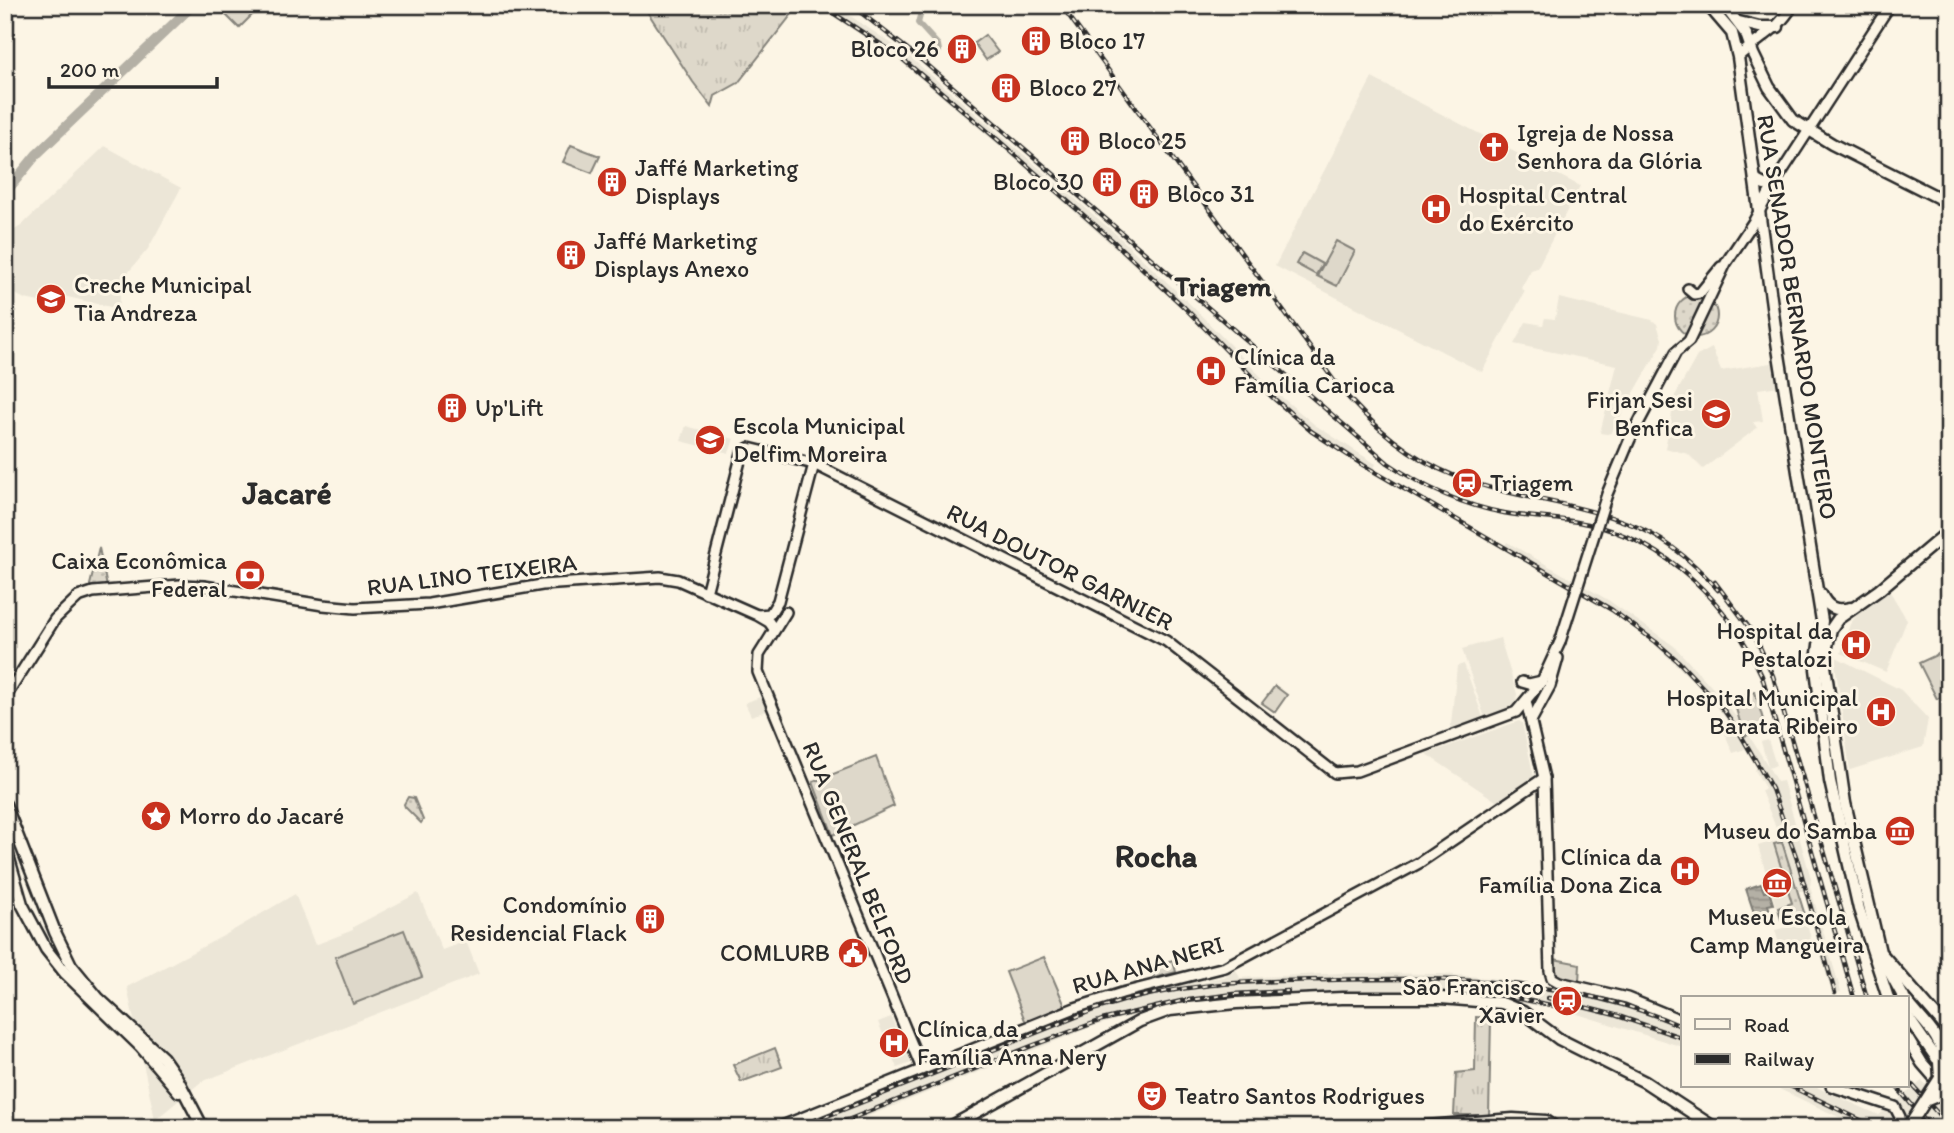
<svg xmlns="http://www.w3.org/2000/svg" width="1954" height="1133" font-family="Itim,sans-serif">
<style>
.built{fill:#ece6d7}
.grass{fill:url(#grass-tufts);stroke:#84827a;stroke-width:2}
.park{fill:url(#park-dots);stroke:#84827a;stroke-width:2}
.pitch{fill:#ded8ca;stroke:#84827a;stroke-width:2}
.water{fill:url(#water-rules);stroke:#7d7b74;stroke-width:2}
.lines{fill:none;stroke-linecap:round;stroke-linejoin:round}
.canal{stroke:#b4b0a5;stroke-width:6}
.river{stroke:#b4b0a5;stroke-width:10}
.secondary-casing{stroke:#2b2b2b;stroke-width:14}
.primary-casing{stroke:#2b2b2b;stroke-width:15}
.secondary{stroke:#fcf5e5;stroke-width:9}
.primary{stroke:#fcf5e5;stroke-width:10}
.rail-casing{stroke:#2b2b2b;stroke-width:4.5}
.rail{stroke:#fcf5e5;stroke-width:2;stroke-dasharray:5;stroke-linecap:butt}
.secondary-bridge-casing{stroke:#2b2b2b;stroke-width:14;stroke-linecap:butt}
.primary-bridge-casing{stroke:#2b2b2b;stroke-width:15;stroke-linecap:butt}
.secondary-bridge{stroke:#fcf5e5;stroke-width:9}
.primary-bridge{stroke:#fcf5e5;stroke-width:10}
.labels{text-anchor:middle;stroke-width:6;stroke-linejoin:round;paint-order:stroke}
.poi-label{font-size:24px;fill:#2b2b2b;stroke:#fcf5e5;text-anchor:start}
.street-label{font-size:24px;fill:#2b2b2b;stroke:#fcf5e5}
.quarter-label{font-size:28px;font-weight:bold;fill:#2b2b2b;stroke:#fcf5e5}
.district-label{font-size:32px;font-weight:bold;fill:#2b2b2b;stroke:#fcf5e5}
</style>
<defs>
<pattern id="grass-tufts" width="24" height="20" patternUnits="userSpaceOnUse" patternTransform="scale(1.75)"><rect width="24" height="20" fill="#ded8ca"/><path d="M3 7l-1-3M5 7V3M7 7l1-3M15 17l-1-3M17 17v-4M19 17l1-3" fill="none" stroke="#bfbaae"/></pattern>
<pattern id="park-dots" width="8" height="8" patternUnits="userSpaceOnUse" patternTransform="scale(1.75)"><rect width="8" height="8" fill="#ded8ca"/><path d="M2 2h.1M6 6h.1" fill="none" stroke="#bfbaae" stroke-width="1.8" stroke-linecap="round"/></pattern>
<pattern id="water-rules" width="6" height="5" patternUnits="userSpaceOnUse" patternTransform="scale(1.75)"><rect width="6" height="5" fill="#b4b0a5"/><path d="M0 2.5h6" fill="none" stroke="#938f87"/></pattern>
</defs>
<rect width="100%" height="100%" fill="#fcf5e5"/>
<filter id="ink" filterUnits="userSpaceOnUse"><feTurbulence type="fractalNoise" baseFrequency=".0143" numOctaves="2"/><feDisplacementMap in="SourceGraphic" scale="14" xChannelSelector="R" yChannelSelector="G"/><feConvolveMatrix kernelMatrix="1 2 1 2 8 2 1 2 1" color-interpolation-filters="sRGB"/></filter>
<g filter="url(#ink)">
<!-- built -->
<g class="built">
<polygon points="816,5 834,5 904,52 1117,235 1188,302 1278,394 1315,425 1376,464 1372,472 1310,433 1271,399 1181,307 1026,168 899,60"/>
<polygon points="1372,78 1580,186 1537,268 1531,270 1521,288 1525,291 1482,372 1275,266"/>
<polygon points="105,146 181,188 148,249 126,275 121,286 119,309 42,291 39,302 25,299 5,289 5,236 21,226"/>
<polygon points="1559,298 1652,320 1657,324 1662,339 1661,346 1611,433 1607,434 1600,433 1617,365 1514,344 1526,322 1543,325 1545,318 1555,319"/>
<polygon points="1712,348 1721,371 1777,362 1779,386 1758,389 1763,421 1753,422 1757,428 1703,469 1688,454 1665,448 1674,403 1672,401 1697,356"/>
<polygon points="686,426 734,439 729,453 681,441"/>
<polygon points="1507,542 1608,600 1674,646 1721,697 1745,729 1768,766 1761,742 1768,740 1776,765 1769,768 1777,782 1783,781 1811,878 1810,887 1841,992 1832,994 1803,891 1796,891 1782,842 1761,791 1765,788 1755,770 1757,767 1744,746 1745,749 1733,753 1722,727 1730,724 1724,716 1705,692 1653,643 1617,616 1503,549"/>
<polygon points="1889,590 1907,620 1886,672 1841,653 1850,624 1860,611"/>
<polygon points="1500,638 1517,694 1515,710 1486,721 1462,649"/>
<polygon points="1834,656 1901,690 1928,719 1923,747 1850,770"/>
<polygon points="1464,664 1485,723 1450,734 1457,666"/>
<polygon points="765,695 773,709 751,716 745,703"/>
<polygon points="1519,721 1522,723 1535,782 1499,803 1426,754"/>
<polygon points="1772,841 1791,902 1776,907 1758,846"/>
<polygon points="418,893 442,950 466,941 479,974 201,1082 155,1120 127,987 225,935 295,894 315,945 353,930 353,927"/>
<polygon points="1807,922 1812,945 1782,954 1775,930"/>
<polygon points="1236,970 1240,978 1342,973 1442,974 1491,978 1595,994 1625,1002 1683,1025 1683,1047 1571,1012 1485,996 1386,992 1267,996 1264,994 1215,998 1167,1006 1091,1027 839,1128 790,1128 1068,1016 1160,988 1196,980 1197,983 1209,982 1209,979 1224,977"/>
<polygon points="891,1017 911,1063 897,1068 878,1022"/>
<polygon points="1922,1081 1949,1104 1949,1128 1862,1128 1773,1086 1814,1086 1879,1115"/>
</g>
<!-- grass -->
<g class="grass">
<polygon points="643,5 799,5 738,83 715,96 712,107 693,82"/>
<polygon points="1476,1017 1491,1018 1489,1115 1454,1115 1456,1073 1475,1071"/>
<polygon points="775,1048 782,1067 741,1082 733,1065"/>
</g>
<!-- park -->
<g class="park">
<circle cx="1696" cy="316" r="21"/>
<polygon points="99,548 107,587 89,589"/>
<polygon points="408,797 414,798 423,820 421,823 405,807 404,804"/>
<polygon points="1782,842 1804,912 1781,919 1778,908 1792,903 1774,844"/>
</g>
<!-- pitch -->
<g class="pitch">
<polygon points="221,5 262,5 239,28 219,8"/>
<polygon points="985,35 998,52 986,60 974,43"/>
<polygon points="571,145 600,156 592,173 563,162"/>
<polygon points="1336,241 1355,251 1337,286 1317,276"/>
<polygon points="1302,253 1322,264 1316,275 1296,264"/>
<polygon points="1949,649 1949,693 1937,699 1919,663"/>
<polygon points="1275,686 1287,695 1275,712 1262,703"/>
<polygon points="1755,692 1766,730 1744,736 1733,698"/>
<polygon points="876,757 894,806 833,835 813,782"/>
<polygon points="404,930 422,977 353,1004 335,957"/>
<polygon points="1044,957 1065,1006 1026,1023 1006,972"/>
<polygon points="1554,959 1580,964 1579,982 1556,977"/>
<polygon points="1173,960 1176,972 1154,978 1151,966"/>
</g>
<!-- water -->
<polygon class="water" points="1761,884 1764,892 1769,891 1773,904 1768,905 1770,911 1755,916 1746,889"/>
<g class="lines">
<!-- canal -->
<polyline class="canal" points="923,5 918,23 938,45 939,51"/>
<!-- river -->
<polyline class="river" points="5,193 37,154 193,5"/>
<!-- secondary casing -->
<g class="secondary-casing">
<g id="secondary">
<path d="M1738,57C1759,37 1777,32 1793,5"/>
<polyline points="1688,289 1694,294 1700,293 1721,267"/>
<polyline points="1630,439 1676,352 1689,341 1726,263 1754,221 1774,184 1890,5"/>
<polyline points="706,593 742,453 749,448 814,464 1166,641 1335,773 1357,771 1516,712 1542,681 1560,642"/>
<polyline points="786,612 759,655 758,672 922,1069"/>
<polyline points="758,615 770,614 778,601 814,464"/>
<polyline points="1522,682 1529,684 1542,681"/>
<polyline points="5,698 55,619 78,597 93,592 180,585 204,586 323,605 355,608 429,604 542,585 660,577 678,580 757,615 769,622 774,629"/>
<polyline points="1526,701 1544,778 1550,971 1552,978 1559,982 1627,998 1683,1021"/>
<polyline points="1531,721 1550,686 1558,658"/>
<polyline points="1831,1086 1895,1107 1900,1117 1898,1128"/>
<polyline points="777,1128 1075,1008 1122,993 1225,967 1419,863 1544,778"/>
</g>
</g>
<!-- primary casing -->
<g class="primary-casing">
<g id="primary">
<polyline points="1708,5 1732,33 1738,57 1777,342 1822,621 1816,669 1830,781 1859,909 1888,998"/>
<polyline points="1724,5 1746,34 1753,54 1769,87 1793,120 1832,144 1949,203"/>
<polyline points="1739,22 1759,27 1778,27"/>
<polyline points="1755,180 1764,185 1774,184"/>
<polyline points="1949,531 1879,590 1838,619 1831,629 1824,659 1845,803 1880,952 1949,1031"/>
<path d="M1821,594C1827,607 1835,612 1850,608"/>
<polyline points="5,804 55,932 71,965 98,998 163,1058 177,1078 203,1128"/>
<polyline points="5,845 22,904 46,949 65,973 141,1047 179,1092"/>
<polyline points="1884,962 1904,998"/>
<path d="M1907,1002C1925,1024 1942,1036 1945,1066"/>
<polyline points="1907,1016 1939,1062"/>
<polyline points="1907,1038 1922,1063 1949,1094"/>
<polyline points="948,1128 1140,1021 1170,1010 1236,1003 1342,998 1441,998 1502,1003 1523,1012 1559,1039 1645,1082 1715,1128"/>
<polyline points="1403,1128 1513,1119 1546,1121 1556,1128"/>
</g>
</g>
<!-- secondary -->
<use href="#secondary" class="secondary"/>
<!-- primary -->
<use href="#primary" class="primary"/>
<!-- rail casing -->
<g class="rail-casing">
<g id="rail">
<polyline points="821,5 900,57 998,140 1113,241 1184,307 1271,396 1311,431 1363,465 1612,610 1656,642 1679,662 1723,709 1739,732 1772,789 1798,862 1835,993"/>
<path d="M851,5L924,62L1388,463C1423,487 1462,505 1504,513C1532,518 1561,518 1588,524C1669,542 1728,603 1762,676L1854,998"/>
<path d="M1061,5L1335,382C1367,421 1407,457 1455,476C1510,498 1570,501 1625,522C1662,535 1693,561 1718,590"/>
<polyline points="1715,582 1754,634 1773,676 1867,998"/>
<polyline points="1483,992 1556,1006"/>
<polyline points="1548,998 1615,1015 1683,1038"/>
<polyline points="1907,1079 1949,1126"/>
<polyline points="1790,1086 1877,1128"/>
<polyline points="1896,1086 1931,1128"/>
<path d="M797,1128L1096,1009C1177,983 1244,981 1327,980C1446,977 1573,977 1683,1027"/>
<polyline points="828,1128 1034,1045 1102,1020 1181,1001 1234,994 1288,991"/>
</g>
</g>
<!-- rail -->
<use href="#rail" class="rail"/>
<!-- secondary-bridge casing -->
<g class="secondary-bridge-casing">
<polyline id="secondary-bridge" points="1560,642 1607,494 1630,439"/>
</g>
<!-- primary-bridge casing -->
<g class="primary-bridge-casing">
<g id="primary-bridge">
<polyline points="1927,1100 1949,1091"/>
<polyline points="1908,1128 1940,1078 1939,1062"/>
</g>
</g>
<!-- secondary-bridge -->
<use href="#secondary-bridge" class="secondary-bridge"/>
<!-- primary-bridge -->
<use href="#primary-bridge" class="primary-bridge"/>
</g>
</g>
<!-- icons -->
<defs>
<g id="building-disc" transform="scale(1.575)"><circle r="9.5" fill="#c8321e" stroke="#fcf5e5"/><path d="M-4-6H4V6H1V3H-1V6H-4ZM-2.5-4.3h1.7v1.8h-1.7ZM.8-4.3h1.7v1.8H.8ZM-2.5-1h1.7V.8h-1.7ZM.8-1h1.7V.8H.8Z" fill="#fff"/></g>
<g id="church-disc" transform="scale(1.575)"><circle r="9.5" fill="#c8321e" stroke="#fcf5e5"/><path d="M-1.2-6h2.4v3.5h3.3v2.4h-3.3V6h-2.4V-.1h-3.3v-2.4h3.3Z" fill="#fff"/></g>
<g id="hospital-disc" transform="scale(1.575)"><circle r="9.5" fill="#c8321e" stroke="#fcf5e5"/><path d="M-5-5h3v3.5h4V-5h3V5h-3V1.5h-4V5h-3Z" fill="#fff"/></g>
<g id="school-disc" transform="scale(1.575)"><circle r="9.5" fill="#c8321e" stroke="#fcf5e5"/><path d="M0-5L7-2L0 1L-7-2ZM-4 1L0 2.5L4 1V4Q0 6-4 4Z" fill="#fff"/></g>
<g id="station-disc" transform="scale(1.575)"><circle r="9.5" fill="#c8321e" stroke="#fcf5e5"/><path d="M-3-6H3Q5-6 5-4V2Q5 4 3 4L4.5 6H3L1.5 4h-3L-3 6H-4.5L-3 4Q-5 4-5 2V-4Q-5-6-3-6ZM-3.5-4v3h7v-3ZM-3.5 1v1.5H-2V1ZM2 1v1.5H3.5V1Z" fill="#fff"/></g>
<g id="bank-disc" transform="scale(1.575)"><circle r="9.5" fill="#c8321e" stroke="#fcf5e5"/><path d="M-6-4H6V4H-6ZM0-2.3a2.3 2.3 0 1 0 0 4.6a2.3 2.3 0 1 0 0-4.6Z" fill="#fff"/></g>
<g id="sight-disc" transform="scale(1.575)"><circle r="9.5" fill="#c8321e" stroke="#fcf5e5"/><path d="M0-6L1.8-2.2L6-1.7L2.9 1.2L3.7 5.4L0 3.3L-3.7 5.4L-2.9 1.2L-6-1.7L-1.8-2.2Z" fill="#fff"/></g>
<g id="museum-disc" transform="scale(1.575)"><circle r="9.5" fill="#c8321e" stroke="#fcf5e5"/><path d="M0-6L6-3V-2H-6V-3ZM-5-1h2V3h-2ZM-1-1h2V3h-2ZM3-1h2V3H3ZM-6 4H6V6H-6Z" fill="#fff"/></g>
<g id="civic-disc" transform="scale(1.575)"><circle r="9.5" fill="#c8321e" stroke="#fcf5e5"/><path d="M-.6-6.5H3V-4.5H.6V-3L4-1V1h2V6H-6V1h2V-1L-.6-3ZM-1.2 2.5V6h2.4V2.5Z" fill="#fff"/></g>
<g id="theatre-disc" transform="scale(1.575)"><circle r="9.5" fill="#c8321e" stroke="#fcf5e5"/><path d="M-5-5.5Q0-4 5-5.5V0Q5 5 0 6Q-5 5-5 0ZM-3.3-2.5H-1v1.5H-3.3ZM1-2.5H3.3v1.5H1ZM-2.8 1Q0 5.5 2.8 1Z" fill="#fff"/></g>
</defs>
<g fill-rule="evenodd">
<use href="#building-disc" x="1036" y="41"/>
<use href="#building-disc" x="962" y="49"/>
<use href="#building-disc" x="1006" y="88"/>
<use href="#building-disc" x="1075" y="141"/>
<use href="#church-disc" x="1494" y="147"/>
<use href="#building-disc" x="612" y="182"/>
<use href="#building-disc" x="1107" y="182"/>
<use href="#building-disc" x="1144" y="194"/>
<use href="#hospital-disc" x="1436" y="209"/>
<use href="#building-disc" x="571" y="255"/>
<use href="#school-disc" x="51" y="299"/>
<use href="#hospital-disc" x="1211" y="371"/>
<use href="#building-disc" x="452" y="408"/>
<use href="#school-disc" x="1716" y="414"/>
<use href="#school-disc" x="710" y="440"/>
<use href="#station-disc" x="1467" y="483"/>
<use href="#bank-disc" x="250" y="575"/>
<use href="#hospital-disc" x="1856" y="645"/>
<use href="#hospital-disc" x="1881" y="712"/>
<use href="#sight-disc" x="156" y="816"/>
<use href="#museum-disc" x="1900" y="831"/>
<use href="#hospital-disc" x="1685" y="871"/>
<use href="#museum-disc" x="1777" y="883"/>
<use href="#building-disc" x="650" y="919"/>
<use href="#civic-disc" x="853" y="953"/>
<use href="#station-disc" x="1567" y="1001"/>
<use href="#hospital-disc" x="894" y="1043"/>
<use href="#theatre-disc" x="1152" y="1096"/>
</g>
<g class="labels">
<!-- poi labels -->
<g class="poi-label">
<text x="1059" y="49">Bloco 17</text>
<text x="939" y="57" text-anchor="end">Bloco 26</text>
<text x="1029" y="96">Bloco 27</text>
<text x="1517" y="141">Igreja de Nossa<tspan x="1517" dy="28">Senhora da Glória</tspan></text>
<text x="1098" y="149">Bloco 25</text>
<text x="635" y="176">Jaffé Marketing<tspan x="635" dy="28">Displays</tspan></text>
<text x="1084" y="190" text-anchor="end">Bloco 30</text>
<text x="1167" y="202">Bloco 31</text>
<text x="1459" y="203">Hospital Central<tspan x="1459" dy="28">do Exército</tspan></text>
<text x="594" y="249">Jaffé Marketing<tspan x="594" dy="28">Displays Anexo</tspan></text>
<text x="74" y="293">Creche Municipal<tspan x="74" dy="28">Tia Andreza</tspan></text>
<text x="1234" y="365">Clínica da<tspan x="1234" dy="28">Família Carioca</tspan></text>
<text x="1693" y="408" text-anchor="end">Firjan Sesi<tspan x="1693" dy="28">Benfica</tspan></text>
<text x="475" y="416">Up'Lift</text>
<text x="733" y="434">Escola Municipal<tspan x="733" dy="28">Delfim Moreira</tspan></text>
<text x="1490" y="491">Triagem</text>
<text x="227" y="569" text-anchor="end">Caixa Econômica<tspan x="227" dy="28">Federal</tspan></text>
<text x="1833" y="639" text-anchor="end">Hospital da<tspan x="1833" dy="28">Pestalozi</tspan></text>
<text x="1858" y="706" text-anchor="end">Hospital Municipal<tspan x="1858" dy="28">Barata Ribeiro</tspan></text>
<text x="179" y="824">Morro do Jacaré</text>
<text x="1877" y="839" text-anchor="end">Museu do Samba</text>
<text x="1662" y="865" text-anchor="end">Clínica da<tspan x="1662" dy="28">Família Dona Zica</tspan></text>
<text x="627" y="913" text-anchor="end">Condomínio<tspan x="627" dy="28">Residencial Flack</tspan></text>
<text x="1777" y="925" text-anchor="middle">Museu Escola<tspan x="1777" dy="28">Camp Mangueira</tspan></text>
<text x="830" y="961" text-anchor="end">COMLURB</text>
<text x="1544" y="995" text-anchor="end">São Francisco<tspan x="1544" dy="28">Xavier</tspan></text>
<text x="917" y="1037">Clínica da<tspan x="917" dy="28">Família Anna Nery</tspan></text>
<text x="1175" y="1104">Teatro Santos Rodrigues</text>
</g>
<!-- street labels -->
<g class="street-label">
<text transform="translate(1797 317) rotate(81)" y="8">RUA SENADOR BERNARDO MONTEIRO</text>
<text transform="translate(1060 567) rotate(27)" y="8">RUA DOUTOR GARNIER</text>
<text transform="translate(472 575) rotate(-7)" y="8">RUA LINO TEIXEIRA</text>
<text transform="translate(858 863) rotate(68)" y="8">RUA GENERAL BELFORD</text>
<text transform="translate(1148 965) rotate(-16)" y="8">RUA ANA NERI</text>
</g>
<!-- quarter labels -->
<g class="quarter-label">
<text x="1223" y="296">Triagem</text>
</g>
<!-- district labels -->
<g class="district-label">
<text x="287" y="504">Jacaré</text>
<text x="1156" y="867">Rocha</text>
</g>
</g>
<!-- margin -->
<rect width="1954" height="1133" fill="none" stroke="#fcf5e5" stroke-width="28"/>
<rect x="14" y="14" width="1926" height="1105" fill="none" stroke="#2b2b2b" stroke-width="2.5" filter="url(#ink)"/>
<!-- legend -->
<rect x="1681" y="996" width="228" height="91" fill="#fcf5e5" stroke="#a8a49b" stroke-width="2"/>
<rect x="1695" y="1019" width="35" height="10" fill="#fcf5e5" stroke="#a8a49b" stroke-width="2"/>
<text x="1744" y="1032" font-size="21" fill="#2b2b2b">Road</text>
<rect x="1695" y="1054" width="35" height="10" fill="#2b2b2b" stroke="#a8a49b" stroke-width="2"/>
<text x="1744" y="1066" font-size="21" fill="#2b2b2b">Railway</text>
<!-- scale -->
<path d="M49 77v10h168v-10" fill="none" stroke="#2b2b2b" stroke-width="3.5"/>
<text x="60" y="77" font-size="21" fill="#2b2b2b" stroke="#fcf5e5" stroke-width="5" paint-order="stroke">200 m</text>
</svg>
